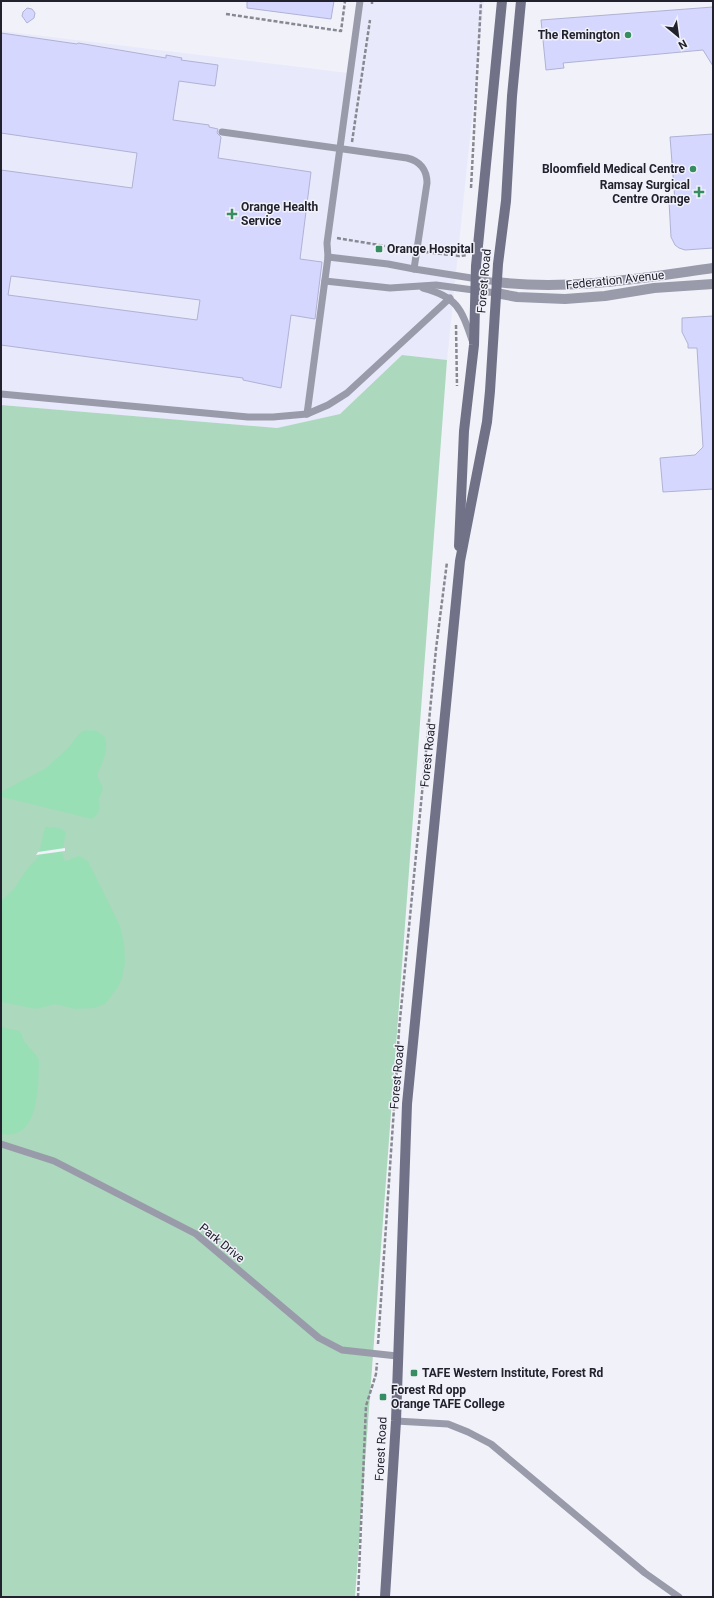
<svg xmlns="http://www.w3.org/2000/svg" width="714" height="1598" font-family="Roboto,sans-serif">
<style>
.built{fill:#e8e9fb}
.green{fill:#acd8bd}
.water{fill:#99dfb6}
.pier{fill:#f1f1f9}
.building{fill:#d5d7ff;stroke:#b0b2d4;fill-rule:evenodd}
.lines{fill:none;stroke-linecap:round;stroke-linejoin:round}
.path{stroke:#888892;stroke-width:2.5;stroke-dasharray:4 2;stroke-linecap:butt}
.service{stroke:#9a9baa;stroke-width:7}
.minor{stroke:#9a9baa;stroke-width:10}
.secondary{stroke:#717287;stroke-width:10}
.poi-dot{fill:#368d61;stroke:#f1f1f9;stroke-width:1.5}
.labels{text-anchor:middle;stroke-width:3;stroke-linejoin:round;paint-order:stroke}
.poi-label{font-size:12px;font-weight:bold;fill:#22222f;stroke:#f1f1f9;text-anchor:start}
.street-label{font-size:12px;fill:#22222f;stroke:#f1f1f9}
</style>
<rect width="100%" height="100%" fill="#f1f1f9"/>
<!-- built -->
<polygon class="built" points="362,1 484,1 447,360 402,355 340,414 277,428 1,405 1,31 348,73"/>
<!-- green -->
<polygon class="green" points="402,355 447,360 355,1597 1,1597 1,405 277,428 340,414"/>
<!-- water -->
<g class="water">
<path d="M90,730L97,731L105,737C109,750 102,763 97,775L103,789C102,792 100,795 99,798C98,809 103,811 92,819L2,797L1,792L46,768L69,747L79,734L82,731Z"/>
<polygon points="45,827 59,828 66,832 62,853 65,861 79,856 88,861 120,926 124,943 125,962 122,978 118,987 105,1004 94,1008 74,1009 56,1004 36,1009 1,1002 1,901 14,889 27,869 38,857"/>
<path d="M1,1027L20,1031L24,1041L38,1058L39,1063C38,1088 39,1141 1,1134Z"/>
</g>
<!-- pier -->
<polygon class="pier" points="65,848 65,851 36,855 38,852"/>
<!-- building -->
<g class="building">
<polygon points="247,1 334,1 331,19 247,8"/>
<polygon points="713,7 713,66 703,50 563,63 564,68 546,70 541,20"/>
<polygon points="27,8 32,9 35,13 34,18 27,23 22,16 23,12"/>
<path d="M1,33L77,44L78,43L166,58V55L182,58L181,60L218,65L215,86L179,81L173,120L209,125V127L218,129L217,133L221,137L218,158L311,172L300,259L322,262L315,319L291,315L281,388L243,380V378L1,345V170L132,188L137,153L1,133ZM11,276L200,300L197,320L8,295Z"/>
<polygon points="713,134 713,248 685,250 679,248 675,245 671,237 669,201 675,201 670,137"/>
<polygon points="713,316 713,489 663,492 660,458 695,455 703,447 697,348 688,348 688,344 682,332 682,318"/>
</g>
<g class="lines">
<!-- path -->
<g class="path">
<polyline points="372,4 372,1"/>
<polyline points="226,14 341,31 345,1"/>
<polyline points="352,142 370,20"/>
<polyline points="471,188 481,1"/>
<polyline points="337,238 385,246"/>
<polyline points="394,247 407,249"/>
<polyline points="426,252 459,256 467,255"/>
<polyline points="456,325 457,386"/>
<polyline points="395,1099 399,1030 436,649 447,562"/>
<polyline points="378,1344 394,1108"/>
<polyline points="358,1597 366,1406 376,1374 377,1363"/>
</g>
<!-- service -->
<g class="service">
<path d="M222,132L407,158C420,161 427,170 427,183L414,269"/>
<polyline points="328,257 388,264 414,269 497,282"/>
<polyline points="325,281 390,288 436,285 496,293"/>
<path d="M423,288C457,297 461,308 472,340"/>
<polyline points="1,394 248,417 273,417 307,414 328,257 327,243 360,1"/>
<polyline points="307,414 328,405 347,393 450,298"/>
<polyline points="1,1144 54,1161 196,1234 319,1338 342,1350 397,1356"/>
<polyline points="396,1421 448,1424 468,1432 491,1444 645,1573 679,1597"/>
</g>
<!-- minor -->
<g class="minor">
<path d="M497,282C569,291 641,278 713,268"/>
<polyline points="496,293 517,297 565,299 605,296 654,288 713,284"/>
</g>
<!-- secondary -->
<g class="secondary">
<polyline points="459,546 464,431 474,345 476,266 502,1"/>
<polyline points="385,1597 396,1421 407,1104 460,561 487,422 490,391 498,264 506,201 512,96 521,1"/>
</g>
</g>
<!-- markers -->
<g class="poi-dot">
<circle cx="628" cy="35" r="4"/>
<circle cx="693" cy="169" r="4"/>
<path d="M697 186h4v4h4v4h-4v4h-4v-4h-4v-4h4z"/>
<path d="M230 208h4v4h4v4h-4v4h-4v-4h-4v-4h4z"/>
<rect x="375" y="245" width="8" height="8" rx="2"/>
<rect x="410" y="1369" width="8" height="8" rx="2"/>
<rect x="379" y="1393" width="8" height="8" rx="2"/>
</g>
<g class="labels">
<!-- poi labels -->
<g class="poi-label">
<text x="620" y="39" text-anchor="end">The Remington</text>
<text x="685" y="173" text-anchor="end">Bloomfield Medical Centre</text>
<text x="690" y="189" text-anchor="end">Ramsay Surgical<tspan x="690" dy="14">Centre Orange</tspan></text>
<text x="241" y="211">Orange Health<tspan x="241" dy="14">Service</tspan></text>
<text x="387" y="253">Orange Hospital</text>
<text x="422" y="1377">TAFE Western Institute, Forest Rd</text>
<text x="391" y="1394">Forest Rd opp<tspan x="391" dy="14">Orange TAFE College</tspan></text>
</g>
<!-- street labels -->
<g class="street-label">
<text transform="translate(615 280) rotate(-6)" y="4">Federation Avenue</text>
<text transform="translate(484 281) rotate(-85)" y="4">Forest Road</text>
<text transform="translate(428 755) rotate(-84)" y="4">Forest Road</text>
<text transform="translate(397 1077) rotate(-85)" y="4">Forest Road</text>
<text transform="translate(222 1243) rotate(39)" y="4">Park Drive</text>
<text transform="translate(381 1449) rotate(-87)" y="4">Forest Road</text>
</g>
</g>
<!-- border -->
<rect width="714" height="1598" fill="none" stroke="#22222f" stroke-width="4"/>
<!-- north arrow -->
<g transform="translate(678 36) rotate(151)" stroke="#f1f1f9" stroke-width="3" paint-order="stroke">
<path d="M0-3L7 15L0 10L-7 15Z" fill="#22222f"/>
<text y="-6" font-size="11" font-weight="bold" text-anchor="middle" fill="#22222f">N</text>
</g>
</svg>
